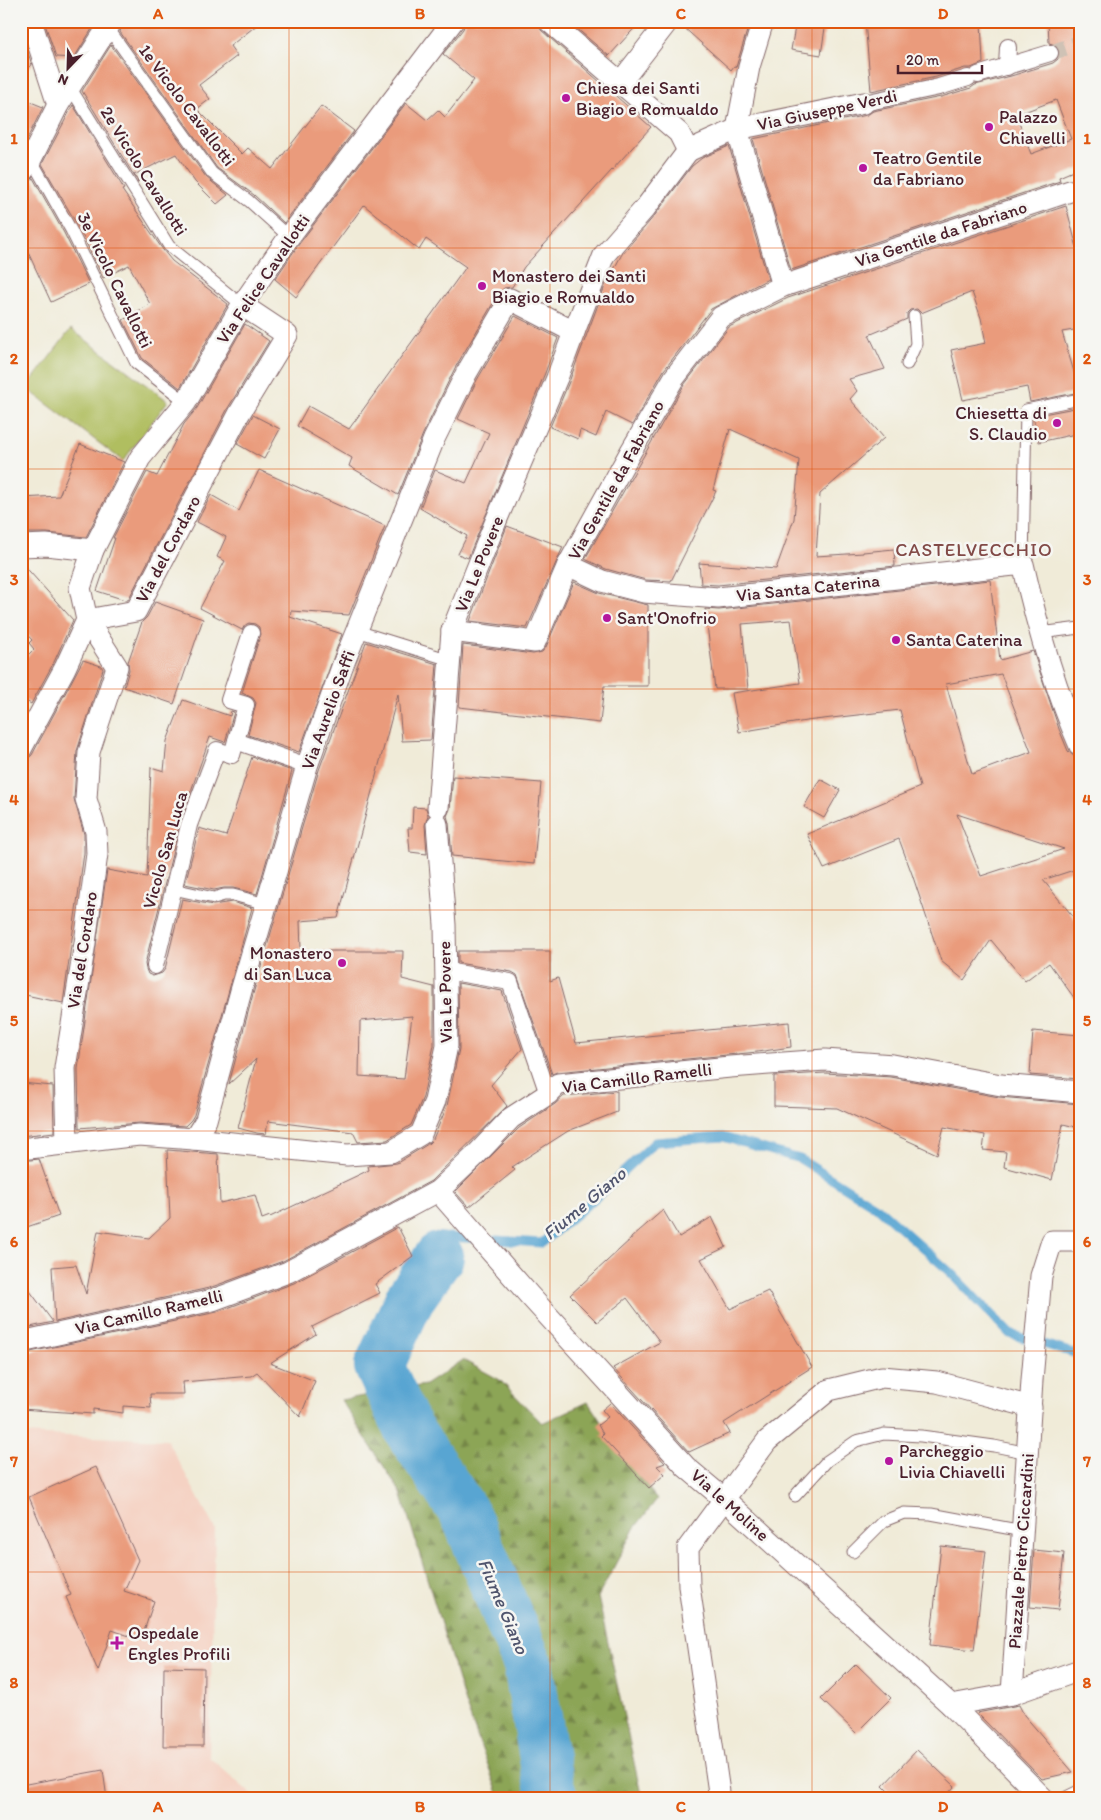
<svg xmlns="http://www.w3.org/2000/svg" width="1101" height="1820" font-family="Itim,sans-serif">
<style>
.built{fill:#f5d2c3}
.grass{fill:#b0be60;stroke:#7d6e46}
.forest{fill:url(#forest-firs);stroke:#6b6240}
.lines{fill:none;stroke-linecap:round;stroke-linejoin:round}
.stream{stroke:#59a5d2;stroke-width:9}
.river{stroke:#59a5d2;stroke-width:50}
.building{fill:#ea9b7c;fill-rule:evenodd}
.pedestrian-tunnel{stroke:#cfc2b5;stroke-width:16;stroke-dasharray:16 8;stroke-linecap:butt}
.service-casing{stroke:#846668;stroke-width:13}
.pedestrian-casing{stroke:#846668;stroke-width:18}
.minor-casing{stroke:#846668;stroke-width:23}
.service{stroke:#fff;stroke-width:11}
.pedestrian{stroke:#fff;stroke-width:16}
.minor{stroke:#fff;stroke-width:21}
.grid{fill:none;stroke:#e0560e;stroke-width:1;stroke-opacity:0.55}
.poi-dot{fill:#b5179e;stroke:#f6f6f2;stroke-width:2}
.labels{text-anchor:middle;stroke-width:5;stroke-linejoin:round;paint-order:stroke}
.poi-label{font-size:18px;fill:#4a1f2b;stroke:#f6f6f2;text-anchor:start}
.street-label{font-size:18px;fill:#4a1f2b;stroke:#f6f6f2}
.neighbourhood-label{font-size:19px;letter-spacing:1px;fill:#824a47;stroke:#f6f6f2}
.water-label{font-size:19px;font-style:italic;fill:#50556e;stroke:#f6f6f2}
.neatline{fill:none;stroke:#e0560e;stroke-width:2}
.grid-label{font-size:16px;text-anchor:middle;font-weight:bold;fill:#e0560e}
</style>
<defs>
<pattern id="forest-firs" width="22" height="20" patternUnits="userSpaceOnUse" patternTransform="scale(1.25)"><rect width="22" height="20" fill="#8ca556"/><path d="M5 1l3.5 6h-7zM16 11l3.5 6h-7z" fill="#748647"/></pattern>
</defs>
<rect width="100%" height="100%" fill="#f6f6f2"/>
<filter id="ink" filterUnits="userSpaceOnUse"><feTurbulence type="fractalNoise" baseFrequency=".02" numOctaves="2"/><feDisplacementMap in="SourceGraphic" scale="10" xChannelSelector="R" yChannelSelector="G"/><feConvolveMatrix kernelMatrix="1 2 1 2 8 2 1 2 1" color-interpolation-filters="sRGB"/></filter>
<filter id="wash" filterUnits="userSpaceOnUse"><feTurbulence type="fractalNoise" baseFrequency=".0096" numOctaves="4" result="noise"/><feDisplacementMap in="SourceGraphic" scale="20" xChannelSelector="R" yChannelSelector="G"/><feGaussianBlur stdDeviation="1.12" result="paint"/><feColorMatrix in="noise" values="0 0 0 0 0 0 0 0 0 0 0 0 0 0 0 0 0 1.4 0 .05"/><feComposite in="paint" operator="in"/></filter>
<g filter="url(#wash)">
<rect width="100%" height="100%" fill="#f0ebd8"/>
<!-- built -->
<polygon class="built" points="21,1434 167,1440 215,1529 209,1757 257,1799 21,1799"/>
<!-- grass -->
<polygon class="grass" points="71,329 168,401 123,461 26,388"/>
<!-- forest -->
<polygon class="forest" points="463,1360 500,1380 542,1423 588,1402 626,1459 657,1499 634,1529 598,1597 642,1799 500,1799 465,1703 401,1493 341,1400 425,1385"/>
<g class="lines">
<!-- stream -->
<polyline class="stream" points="439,1257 448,1237 542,1243 600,1194 655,1142 723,1137 800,1159 878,1208 950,1272 1010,1334 1080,1355"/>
<!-- river -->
<polyline class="river" points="439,1257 410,1298 379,1366 408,1429 465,1514 528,1664 547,1776 553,1799"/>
</g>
<g id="blocks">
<!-- building -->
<g class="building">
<polygon points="44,21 97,21 74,58 56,57"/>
<polygon points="124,21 262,21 230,46 237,56 199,85 210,99 197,109 242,154 248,148 272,169 321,106 354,131 284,223 254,195 217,168 120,32"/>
<polygon points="466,21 537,21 541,30 651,127 524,267 512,287 504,288 499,293 455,368 423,434 398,495 349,466 352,458 297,426 308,406 349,429 466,267 426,239 419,250 364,205 296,297 275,279 299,244 406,103 427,120 438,110 445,117 474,80 443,54 463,29"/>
<polygon points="568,21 641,21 609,56"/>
<polygon points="680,21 750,21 736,67 734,66 731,70 680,24"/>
<polygon points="796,21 826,21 821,55 791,50"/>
<polygon points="865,21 981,21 983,63 971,68 965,68 936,77 871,91"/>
<path d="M1048,21H1080V168L1059,177L1060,181L791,270L753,139L867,115L873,111L941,97L971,88L975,85L1011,76L1053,63L1058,59L1060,51L1056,45L1049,43ZM1056,100L1071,139L1031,154L1016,115Z"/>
<polygon points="21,32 32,65 21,72"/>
<polygon points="111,45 206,177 228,195 217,204 195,182 176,154 134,175 139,181 138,182 82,91"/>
<polygon points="21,98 43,107 21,151"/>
<polygon points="73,105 124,189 122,190 163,250 172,261 228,304 180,388 142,358 123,320 150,304 129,265 103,278 78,226 42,164"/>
<polygon points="729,146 768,279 711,309 664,370 632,425 606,412 596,437 580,430 578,439 550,427 569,382 605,286 622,254 655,215 692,166 702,158"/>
<polygon points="33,178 64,233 89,284 51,302 21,237 21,186 27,185"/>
<polygon points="1066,206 1080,259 1080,329 1062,332 1080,392 1030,402 1027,387 963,400 951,350 986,343 981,318 972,292 921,313 917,309 910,310 907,313 907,319 869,335 885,369 849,379 857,391 850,399 884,438 820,494 816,556 863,553 863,552 894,549 895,566 718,585 701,584 699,563 776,569 794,519 799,460 730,429 713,490 716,491 671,581 646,580 606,569 585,559 684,385 729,327 788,298"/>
<polygon points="515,316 558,338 545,373 468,558 458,554 467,536 420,508 435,470 466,483 489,433 458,419 477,380"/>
<polygon points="245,324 269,341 228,408 128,600 125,600 97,591 115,538 113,538 147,472 157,476 184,424 197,408"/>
<polygon points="1080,407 1080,433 1039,442 1033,416"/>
<polygon points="253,415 280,429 264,459 237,444"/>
<polygon points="80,444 124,462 86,537 47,533 21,533 21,498 59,496"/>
<polygon points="259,470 385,526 349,615 291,611 290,617 342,634 299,752 248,735 256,703 253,698 242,693 260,636 259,627 255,624 249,623 245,625 242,630 200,608 225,561 217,557 226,537 197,522 211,495 239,511"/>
<polygon points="507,526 563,547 527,628 470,621"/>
<polygon points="21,562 73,620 54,662 31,704 21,698 21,662 34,649 29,643 32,640 21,628"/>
<path d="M990,580L1000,660L1033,651L1059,729L1068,751L1076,758L1080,766V868L1043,880L1080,925V1006L1049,963L1025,981L991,940L964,980L941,961L912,874L899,839L824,869L807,834L920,787L900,710L806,721L739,732L732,693L800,683L791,620L742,624L748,689H715L705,609L719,610ZM1001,674L1031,752L972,774L946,684ZM957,814L1064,849L981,876Z"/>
<polygon points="574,582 599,593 648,605 648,686 604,686 600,723 459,707 463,645 533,654 542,652 546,647"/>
<polygon points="155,602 203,619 174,704 124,687 129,670 128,662 142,622 147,617"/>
<path d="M366,642L437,664L431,740L402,741L398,694L338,918L300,921L301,951H403L402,979L434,987V1045L423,1097L411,1125L387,1140L358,1142L353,1132L268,1121L266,1134L257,1133L238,1128L256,1059L229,1084L253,994L319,770ZM412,1016L404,1079L359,1076L360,1021Z"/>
<polygon points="83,660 101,666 103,669 77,751 74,799 84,834 84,853 63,1003 21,994 21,764 32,755"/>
<polygon points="183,700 230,716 231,711 234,712 225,742 210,737 180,822 145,964 146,969 148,974 153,976 162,973 165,969 182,899 213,905 232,902 252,908 194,1115 191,1120 185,1126 140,1123 79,1128 78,1069 107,870 147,877 151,767 164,771 167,741"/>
<polygon points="252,757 292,771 257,894 233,888 224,888 214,890 185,884 199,828 226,836"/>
<polygon points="453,776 541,783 534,864 452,856 449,823 447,816 450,809"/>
<polygon points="820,779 840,790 824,818 804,807"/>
<polygon points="413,807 426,808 428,815 425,825 427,854 410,852 408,828 412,828"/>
<polygon points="458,951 550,951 550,981 558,978 576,1043 789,1022 791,1047 757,1052 557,1072 552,1074 517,975 512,972 458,963"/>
<polygon points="458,983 502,991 522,1049 491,1085 507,1106 431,1181 283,1261 209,1288 55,1322 52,1267 76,1265 86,1294 98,1231 149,1238 170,1218 167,1150 218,1154 220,1203 255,1195 262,1219 270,1216 270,1217 369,1170 368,1166 397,1163 428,1144 433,1139 447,1106 459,1049"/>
<polygon points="1033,1031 1080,1035 1080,1079 1030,1075"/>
<polygon points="825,1073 891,1077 999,1097 1080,1104 1080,1128 1063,1124 1052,1180 1004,1167 1006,1152 983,1150 985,1135 944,1127 937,1154 837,1108 774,1106 774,1076"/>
<polygon points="21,1083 53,1086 54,1132 21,1136"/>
<polygon points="617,1091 617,1112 568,1131 512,1167 515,1170 469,1207 455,1192 519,1128 555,1104 564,1096"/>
<polygon points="39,1159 59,1216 21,1229 21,1161"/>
<polygon points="663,1210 679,1237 712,1217 726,1247 701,1259 730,1309 768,1291 812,1367 724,1423 730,1433 689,1452 613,1368 660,1342 627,1298 597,1322 570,1295 631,1239 631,1238"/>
<polygon points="398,1227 413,1256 375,1284 380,1293 312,1327 316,1334 270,1363 315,1381 300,1417 257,1372 251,1376 183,1382 184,1394 150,1394 151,1408 123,1406 123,1413 93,1409 93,1414 21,1409 21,1354 217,1312 294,1283"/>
<polygon points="21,1279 53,1322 21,1329"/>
<polygon points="610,1403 665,1463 657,1466 665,1474 649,1488 601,1436 603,1434 598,1425 608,1417 602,1410"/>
<polygon points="96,1467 138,1560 124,1591 154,1601 141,1640 112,1630 98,1671 66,1597 71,1595 29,1497"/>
<polygon points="941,1546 986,1551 974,1650 930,1645"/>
<polygon points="1034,1550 1064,1553 1058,1610 1030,1607"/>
<polygon points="856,1664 891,1698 856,1733 821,1699"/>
<polygon points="164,1667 204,1668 203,1746 163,1746"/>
<polygon points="1019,1705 1024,1715 1073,1772 1042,1779 977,1713"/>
<polygon points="917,1750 955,1786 943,1799 896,1799 883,1786"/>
<polygon points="103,1770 107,1799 21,1799 21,1785"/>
</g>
</g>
</g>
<g filter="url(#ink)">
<use href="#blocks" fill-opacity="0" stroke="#846668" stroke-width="1"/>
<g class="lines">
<!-- pedestrian-tunnel -->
<polyline class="pedestrian-tunnel" points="1050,53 1080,43"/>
<!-- service casing -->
<g class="service-casing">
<g id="service">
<polyline points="108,28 212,173 249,201 289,237"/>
<polyline points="70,87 169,246 242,305"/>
<polyline points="31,159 71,230 136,363 186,402"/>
<polyline points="907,364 916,344 914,316"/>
<polyline points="1023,564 1026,410 1080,399"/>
<polyline points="357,631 450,660"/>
<polyline points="1040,633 1080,628"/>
<polyline points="173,889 214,898 224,895 233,895 266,904"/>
<polyline points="795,1496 827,1461 856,1441 884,1434 921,1436 994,1446 1028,1453"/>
<polyline points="853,1552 884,1521 904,1513 931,1514 1023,1531"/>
</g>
</g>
<!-- pedestrian casing -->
<g class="pedestrian-casing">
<g id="pedestrian">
<polyline points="1007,67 1008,47"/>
<polyline points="978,75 1050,53"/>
<polyline points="864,103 939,87 968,78"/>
<polyline points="236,741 307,766"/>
<polyline points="155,966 189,825 217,750 232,755 246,705 229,700 251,633"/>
<polyline points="446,971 510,982 548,1094"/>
<polyline points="1068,1799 1080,1793"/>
</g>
</g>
<!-- minor casing -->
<g class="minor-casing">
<g id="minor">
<polyline points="31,21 58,105"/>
<polyline points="549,21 679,133 688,151"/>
<polyline points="763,21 749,67 737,129 783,286"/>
<polyline points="620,83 668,21"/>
<polyline points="688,151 737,129 864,103"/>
<polyline points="21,174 31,159 58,105 112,21"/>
<polyline points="21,546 46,545 93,550"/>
<path d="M568,565L602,581L644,592L718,598L1023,564C1037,626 1054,687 1080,746"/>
<polyline points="87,620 136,611 239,414 287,335 242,305"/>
<polyline points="452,631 535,642 568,565 631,451 674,378 721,317 783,286 1070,191 1080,190"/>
<polyline points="21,749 65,668 87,620"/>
<polyline points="438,808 452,631 496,521 557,378 574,332"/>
<polyline points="194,1139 206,1120 241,991 307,766 342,667 434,439 466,374 510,299 574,332 604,255 646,207 688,151"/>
<polyline points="67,1143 65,1068 85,943 97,854 96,832 86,799 89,752 117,667 87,620 80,588 93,550 140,458 186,402 242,305 289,237 453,21"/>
<polyline points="21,1149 139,1135 194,1139 347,1155 391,1152 421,1134 435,1101 447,1046 445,925 437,824"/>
<polyline points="438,1191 529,1295 686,1467 724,1499 951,1705 1044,1799"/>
<polyline points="21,1342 213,1300 288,1272 438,1191 474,1157 511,1118 548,1094 558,1084 730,1067 825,1060 893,1065 1001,1085 1080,1092"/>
<polyline points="1012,1694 1032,1380 1041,1276 1052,1241 1080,1241"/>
<polyline points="951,1705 1012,1694 1080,1670"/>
<polyline points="720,1799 689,1586 688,1548 767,1441 829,1390 882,1377 937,1382 1031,1407"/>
</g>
</g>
<!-- service -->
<use href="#service" class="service"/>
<!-- pedestrian -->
<use href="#pedestrian" class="pedestrian"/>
<!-- minor -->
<use href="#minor" class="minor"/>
</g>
</g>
<!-- grid -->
<path class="grid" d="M289,21V1799M550,21V1799M812,21V1799M21,248H1080M21,469H1080M21,689H1080M21,910H1080M21,1131H1080M21,1351H1080M21,1572H1080"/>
<!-- markers -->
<g class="poi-dot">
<circle cx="566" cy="98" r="5"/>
<circle cx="989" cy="127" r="5"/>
<circle cx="863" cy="168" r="5"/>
<circle cx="482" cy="286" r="5"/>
<circle cx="1057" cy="423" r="5"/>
<circle cx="607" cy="618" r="5"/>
<circle cx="896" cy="640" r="5"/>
<circle cx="342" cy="963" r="5"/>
<circle cx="889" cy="1461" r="5"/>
<path d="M114.5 1635.5h5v5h5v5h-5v5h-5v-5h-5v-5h5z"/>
</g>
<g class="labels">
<!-- poi labels -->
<g class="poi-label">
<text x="576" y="94">Chiesa dei Santi<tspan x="576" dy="21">Biagio e Romualdo</tspan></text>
<text x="999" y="123">Palazzo<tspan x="999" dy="21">Chiavelli</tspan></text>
<text x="873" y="164">Teatro Gentile<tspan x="873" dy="21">da Fabriano</tspan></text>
<text x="492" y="282">Monastero dei Santi<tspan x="492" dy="21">Biagio e Romualdo</tspan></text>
<text x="1047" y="419" text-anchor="end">Chiesetta di<tspan x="1047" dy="21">S. Claudio</tspan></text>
<text x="617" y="624">Sant'Onofrio</text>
<text x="906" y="646">Santa Caterina</text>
<text x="332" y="959" text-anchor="end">Monastero<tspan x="332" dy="21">di San Luca</tspan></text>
<text x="899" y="1457">Parcheggio<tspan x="899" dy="21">Livia Chiavelli</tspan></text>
<text x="128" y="1639">Ospedale<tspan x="128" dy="21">Engles Profili</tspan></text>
</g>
<!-- street labels -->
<g class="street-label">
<text transform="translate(187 105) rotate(53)" y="6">1e Vicolo Cavallotti</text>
<text transform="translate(827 110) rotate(-12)" y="6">Via Giuseppe Verdi</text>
<text transform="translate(144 171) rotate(58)" y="6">2e Vicolo Cavallotti</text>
<text transform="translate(941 234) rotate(-18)" y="6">Via Gentile da Fabriano</text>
<text transform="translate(263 279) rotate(-56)" y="6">Via Felice Cavallotti</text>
<text transform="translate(115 280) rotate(64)" y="6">3e Vicolo Cavallotti</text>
<text transform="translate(616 480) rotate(-61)" y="6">Via Gentile da Fabriano</text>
<text transform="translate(168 549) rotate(-62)" y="6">Via del Cordaro</text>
<text transform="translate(479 564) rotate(-68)" y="6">Via Le Povere</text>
<text transform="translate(808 588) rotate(-6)" y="6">Via Santa Caterina</text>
<text transform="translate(328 710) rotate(-70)" y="6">Via Aurelio Saffi</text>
<text transform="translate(165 850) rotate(-74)" y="6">Vicolo San Luca</text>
<text transform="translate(82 950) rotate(-81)" y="6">Via del Cordaro</text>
<text transform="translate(445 992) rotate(-91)" y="6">Via Le Povere</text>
<text transform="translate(637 1078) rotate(-7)" y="6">Via Camillo Ramelli</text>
<text transform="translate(149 1312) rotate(-13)" y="6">Via Camillo Ramelli</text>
<text transform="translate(730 1505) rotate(42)" y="6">Via le Moline</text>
<text transform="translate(1021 1551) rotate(-86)" y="6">Piazzale Pietro Ciccardini</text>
</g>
<!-- neighbourhood labels -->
<g class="neighbourhood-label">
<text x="974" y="556">CASTELVECCHIO</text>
</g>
<!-- water labels -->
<g class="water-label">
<text transform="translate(584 1203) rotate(-40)" y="7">Fiume Giano</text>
<text transform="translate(504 1606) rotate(67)" y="7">Fiume Giano</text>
</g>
</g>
<!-- margin -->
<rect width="1101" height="1820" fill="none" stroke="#f6f6f2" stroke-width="55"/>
<!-- north arrow -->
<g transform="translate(68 68) rotate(203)" stroke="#f6f6f2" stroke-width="4" paint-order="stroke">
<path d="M0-4L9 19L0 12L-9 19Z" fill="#4a1f2b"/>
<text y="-8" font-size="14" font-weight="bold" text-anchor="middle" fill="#4a1f2b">N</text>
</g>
<!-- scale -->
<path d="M898 65v8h84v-8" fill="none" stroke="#4a1f2b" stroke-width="2.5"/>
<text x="906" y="65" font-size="15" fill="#4a1f2b" stroke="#f6f6f2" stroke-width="4" paint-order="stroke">20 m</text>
<rect x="28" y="28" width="1046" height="1764" class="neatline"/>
<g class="grid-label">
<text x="158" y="19">A</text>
<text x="420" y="19">B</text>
<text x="681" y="19">C</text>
<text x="943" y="19">D</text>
<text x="14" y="144">1</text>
<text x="1087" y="144">1</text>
<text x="14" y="364">2</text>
<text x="1087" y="364">2</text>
<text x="14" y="585">3</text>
<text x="1087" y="585">3</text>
<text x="14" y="805">4</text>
<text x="1087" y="805">4</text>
<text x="14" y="1026">5</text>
<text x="1087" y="1026">5</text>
<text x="14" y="1247">6</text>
<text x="1087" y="1247">6</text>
<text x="14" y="1467">7</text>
<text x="1087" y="1467">7</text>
<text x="14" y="1688">8</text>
<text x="1087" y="1688">8</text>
<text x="158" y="1812">A</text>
<text x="420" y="1812">B</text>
<text x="681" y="1812">C</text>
<text x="943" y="1812">D</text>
</g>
</svg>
